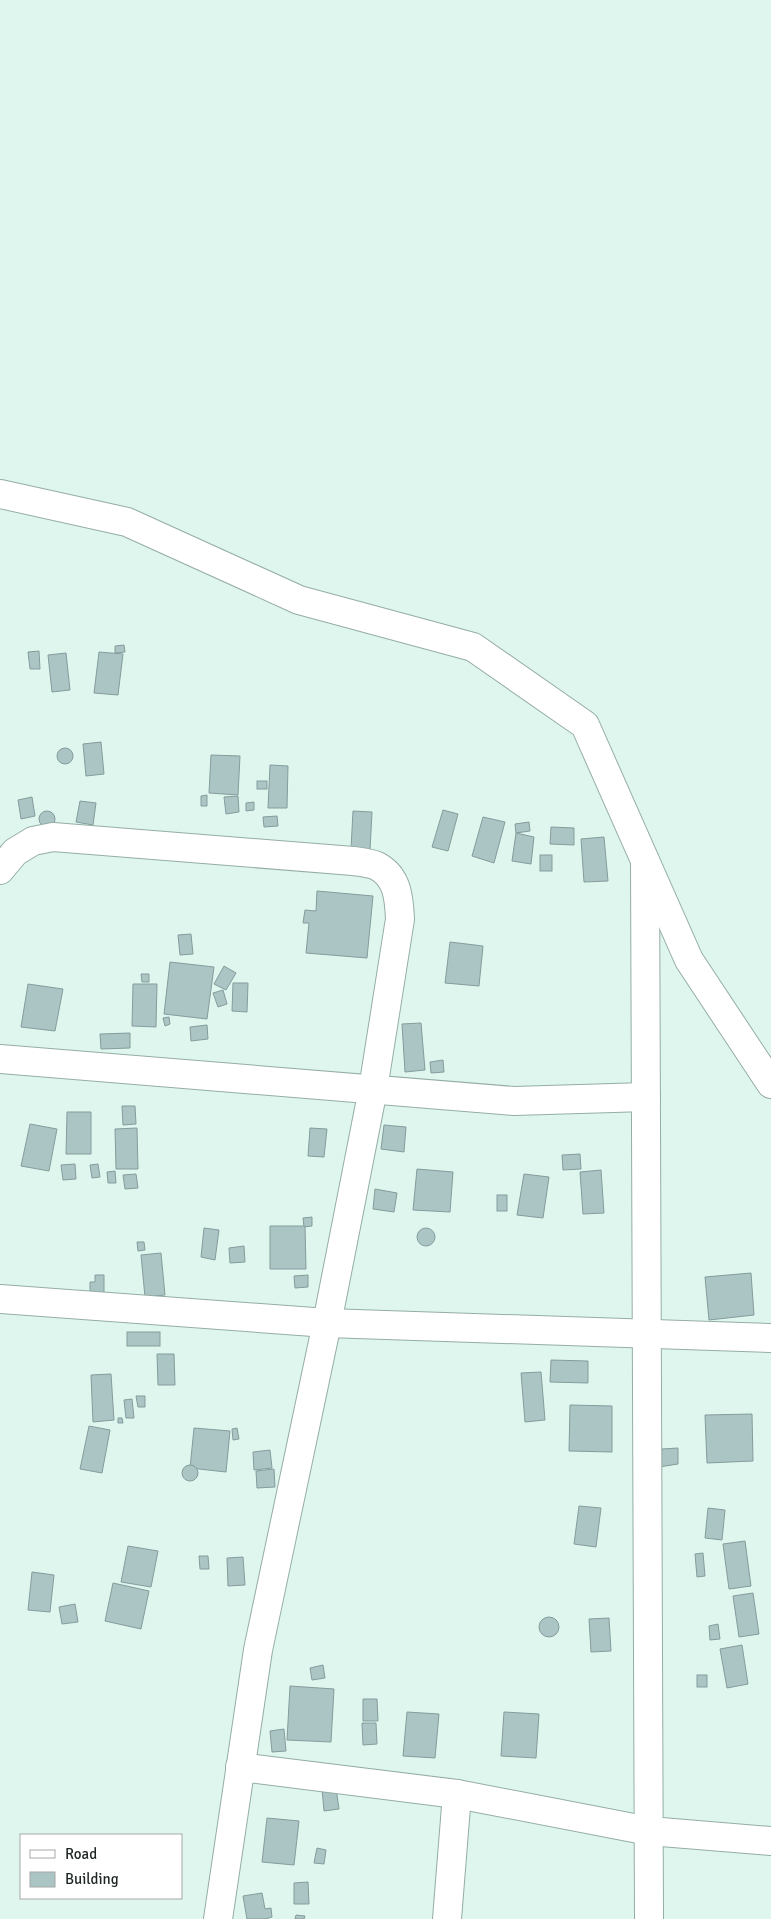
<svg xmlns="http://www.w3.org/2000/svg" width="771" height="1919" font-family="Signika,sans-serif">
<style>
.building{fill:#abc4c4;stroke:#849d9c}
.lines{fill:none;stroke-linecap:round;stroke-linejoin:round}
.minor-casing{stroke:#95ada5;stroke-width:30}
.minor{stroke:#fff;stroke-width:28}
</style>
<rect width="100%" height="100%" fill="#def6ee"/>
<!-- building -->
<g class="building">
<polygon points="124,645 125,652 115,653 115,646"/>
<polygon points="39,651 40,669 30,669 28,652"/>
<polygon points="99,652 123,654 118,695 94,693"/>
<polygon points="66,653 70,690 52,692 48,655"/>
<polygon points="101,742 104,774 86,776 83,744"/>
<circle cx="65" cy="756" r="8"/>
<polygon points="211,755 240,756 238,795 209,793"/>
<polygon points="270,765 288,766 287,808 268,808"/>
<rect x="257" y="781" width="10" height="8"/>
<polygon points="207,795 207,806 201,806 201,796"/>
<polygon points="238,796 239,812 226,814 224,797"/>
<polygon points="32,797 35,816 21,819 18,800"/>
<polygon points="80,801 96,803 93,825 76,822"/>
<polygon points="254,802 254,810 246,811 246,803"/>
<polygon points="443,810 458,814 448,851 432,847"/>
<polygon points="353,811 372,812 370,850 351,849"/>
<circle cx="47" cy="819" r="8"/>
<polygon points="277,816 278,826 264,827 263,817"/>
<polygon points="483,817 505,822 494,863 472,856"/>
<polygon points="529,822 530,831 516,833 515,824"/>
<polygon points="551,827 574,828 574,845 550,844"/>
<polygon points="516,833 534,837 531,864 512,861"/>
<polygon points="604,837 608,881 584,882 581,839"/>
<rect x="540" y="855" width="12" height="16"/>
<polygon points="317,891 373,896 367,958 306,953 309,923 303,923 305,910 316,911"/>
<polygon points="191,934 193,954 180,955 178,935"/>
<polygon points="450,942 483,946 479,986 445,983"/>
<polygon points="170,962 214,967 207,1019 164,1014"/>
<polygon points="224,966 236,973 226,990 214,984"/>
<polygon points="141,974 149,974 149,982 142,982"/>
<polygon points="233,983 248,983 247,1012 232,1011"/>
<polygon points="28,984 63,989 55,1031 21,1027"/>
<polygon points="133,984 157,984 156,1027 132,1026"/>
<polygon points="223,990 227,1004 218,1007 213,993"/>
<polygon points="169,1017 170,1024 165,1026 163,1018"/>
<polygon points="421,1023 425,1070 405,1072 402,1024"/>
<polygon points="207,1025 208,1039 191,1041 190,1027"/>
<polygon points="130,1033 130,1048 101,1049 100,1034"/>
<polygon points="443,1060 444,1072 431,1073 430,1062"/>
<polygon points="122,1106 135,1106 136,1124 123,1125"/>
<polygon points="67,1112 91,1112 91,1154 66,1154"/>
<polygon points="30,1124 57,1129 49,1171 21,1166"/>
<polygon points="384,1125 406,1127 404,1152 381,1149"/>
<polygon points="137,1128 138,1169 116,1169 115,1129"/>
<polygon points="310,1128 327,1129 324,1157 308,1156"/>
<polygon points="580,1154 581,1169 563,1170 562,1155"/>
<polygon points="75,1164 76,1179 63,1180 61,1165"/>
<polygon points="98,1164 100,1177 92,1178 90,1165"/>
<polygon points="417,1169 453,1172 450,1212 413,1210"/>
<polygon points="601,1170 604,1213 583,1214 580,1172"/>
<polygon points="115,1171 116,1183 108,1183 107,1172"/>
<polygon points="136,1174 138,1188 125,1189 123,1175"/>
<polygon points="524,1174 549,1177 543,1218 517,1215"/>
<polygon points="375,1189 397,1193 394,1212 373,1209"/>
<rect x="497" y="1195" width="10" height="16"/>
<polygon points="312,1217 312,1226 304,1227 303,1218"/>
<polygon points="270,1226 305,1226 306,1269 270,1269"/>
<polygon points="204,1228 219,1230 215,1260 201,1257"/>
<circle cx="426" cy="1237" r="9"/>
<polygon points="137,1242 144,1242 145,1250 138,1251"/>
<polygon points="244,1246 245,1262 230,1263 229,1248"/>
<polygon points="161,1253 165,1295 145,1297 141,1255"/>
<polygon points="751,1273 754,1315 709,1320 705,1277"/>
<polygon points="95,1275 104,1275 104,1293 90,1293 90,1282 95,1282"/>
<polygon points="308,1275 308,1287 295,1288 294,1276"/>
<rect x="127" y="1332" width="33" height="14"/>
<polygon points="157,1354 174,1354 175,1385 158,1385"/>
<polygon points="551,1360 588,1361 588,1383 550,1382"/>
<polygon points="541,1372 545,1420 525,1422 521,1373"/>
<polygon points="111,1374 114,1420 93,1422 91,1375"/>
<polygon points="136,1396 145,1396 145,1407 138,1407"/>
<polygon points="132,1399 134,1418 126,1418 124,1400"/>
<polygon points="570,1405 612,1406 612,1452 569,1451"/>
<polygon points="752,1414 753,1461 707,1463 705,1415"/>
<polygon points="118,1418 122,1418 123,1423 118,1423"/>
<polygon points="89,1426 110,1430 102,1473 80,1469"/>
<polygon points="194,1428 230,1431 226,1472 190,1468"/>
<polygon points="237,1428 239,1439 233,1440 232,1429"/>
<polygon points="678,1448 678,1464 659,1467 662,1449"/>
<polygon points="270,1450 272,1468 254,1470 253,1452"/>
<circle cx="190" cy="1473" r="8"/>
<polygon points="274,1469 275,1487 257,1488 256,1471"/>
<polygon points="579,1506 601,1508 596,1547 574,1544"/>
<polygon points="708,1508 725,1510 722,1540 705,1538"/>
<polygon points="745,1541 751,1586 729,1589 723,1544"/>
<polygon points="128,1546 158,1551 151,1587 121,1582"/>
<polygon points="703,1553 705,1576 697,1577 695,1554"/>
<polygon points="199,1556 208,1556 209,1569 200,1569"/>
<polygon points="243,1557 245,1585 228,1586 227,1558"/>
<polygon points="32,1572 54,1575 50,1612 28,1610"/>
<polygon points="113,1583 149,1591 141,1629 105,1621"/>
<polygon points="753,1593 759,1634 739,1637 733,1596"/>
<polygon points="75,1604 78,1622 62,1624 59,1607"/>
<circle cx="549" cy="1627" r="10"/>
<polygon points="609,1618 611,1651 591,1652 589,1619"/>
<polygon points="718,1624 720,1639 710,1640 709,1626"/>
<polygon points="742,1645 748,1684 727,1688 720,1649"/>
<polygon points="323,1665 325,1678 312,1680 310,1668"/>
<rect x="697" y="1675" width="10" height="12"/>
<polygon points="290,1686 334,1689 331,1742 287,1740"/>
<polygon points="363,1699 377,1699 378,1721 363,1721"/>
<polygon points="407,1712 439,1714 435,1758 403,1756"/>
<polygon points="504,1712 539,1714 536,1758 501,1756"/>
<polygon points="362,1723 376,1723 377,1744 363,1745"/>
<polygon points="284,1729 286,1751 272,1752 270,1731"/>
<polygon points="336,1788 339,1809 324,1811 322,1789"/>
<polygon points="267,1818 299,1821 294,1865 262,1862"/>
<polygon points="317,1848 326,1850 324,1864 314,1863"/>
<polygon points="308,1882 309,1904 294,1904 294,1883"/>
<polygon points="262,1893 265,1909 271,1908 272,1917 265,1919 247,1919 243,1896"/>
<polygon points="296,1915 305,1916 304,1919 295,1919"/>
</g>
<g class="lines">
<!-- minor casing -->
<g class="minor-casing">
<g id="minor">
<polyline points="0,494 127,522 299,600 473,647 585,725 689,960 771,1084"/>
<polyline points="645,861 649,1919"/>
<path d="M0,870L15,852L33,841L53,837L353,861C361,862 371,863 377,866C398,877 399,899 400,919L373,1089L327,1323L258,1650L218,1919"/>
<polyline points="0,1059 514,1101 646,1097"/>
<polyline points="0,1299 327,1323 771,1338"/>
<polyline points="240,1767 457,1794 649,1831 771,1841"/>
<polyline points="447,1919 457,1794"/>
</g>
</g>
<!-- minor -->
<use href="#minor" class="minor"/>
</g>
<!-- legend -->
<rect x="20" y="1834" width="162" height="65" fill="#ffffff" stroke="#a5a8a7"/>
<rect x="30" y="1850" width="25" height="8" fill="#ffffff" stroke="#a5a8a7"/>
<text x="65" y="1859" font-size="15" fill="#1d2623">Road</text>
<rect x="30" y="1872" width="25" height="15" fill="#abc4c4" stroke="#a5a8a7"/>
<text x="65" y="1884" font-size="15" fill="#1d2623">Building</text>
</svg>
